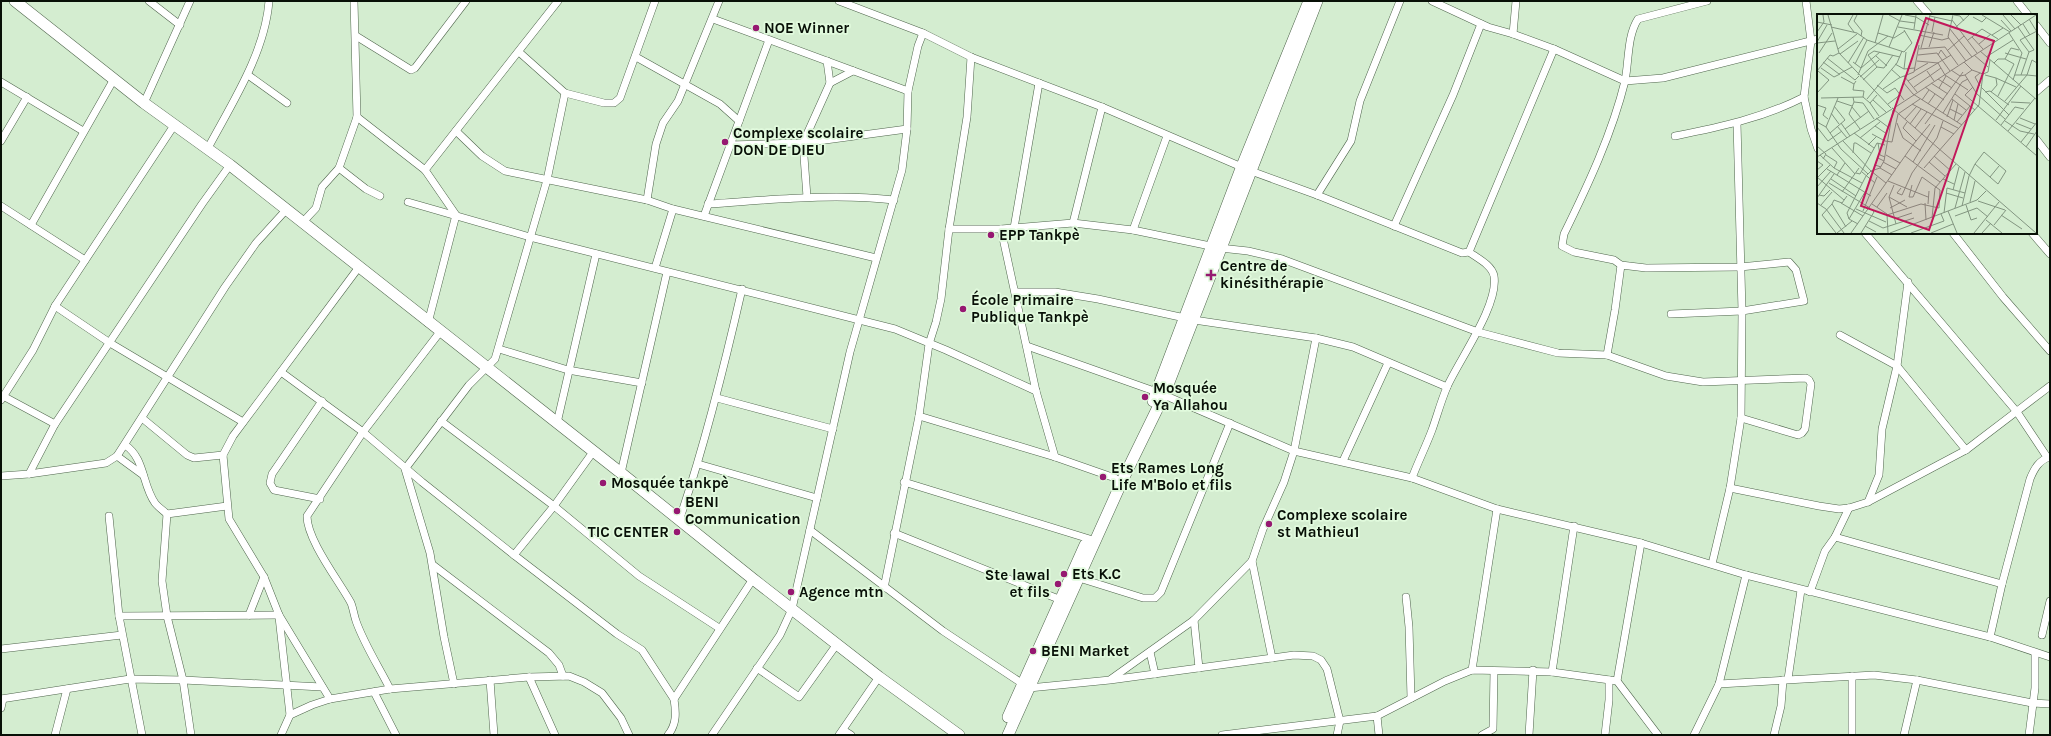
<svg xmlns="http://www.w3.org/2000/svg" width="2051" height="736" font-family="Karla,sans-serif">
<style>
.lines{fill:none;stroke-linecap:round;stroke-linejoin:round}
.minor-casing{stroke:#4f654c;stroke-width:8}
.secondary-casing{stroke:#4f654c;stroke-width:12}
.minor{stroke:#fff;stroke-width:7}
.secondary{stroke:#fff;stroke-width:11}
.poi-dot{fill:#961871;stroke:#e1fadd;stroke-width:1.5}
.labels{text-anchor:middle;stroke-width:3.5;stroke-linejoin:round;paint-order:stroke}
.poi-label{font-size:15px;font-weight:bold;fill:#081007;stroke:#e1fadd;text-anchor:start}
.inset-road{fill:none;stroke:#829580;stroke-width:1}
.view{fill:#c2185b;fill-opacity:0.15;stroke:#c2185b;stroke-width:2}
.inset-edge{fill:none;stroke:#081007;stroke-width:2}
</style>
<rect width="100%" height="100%" fill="#d4edd0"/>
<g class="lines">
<!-- minor casing -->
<g class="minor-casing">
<g id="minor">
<polyline points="149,1 180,25"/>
<path d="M839,1L923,33L971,57L1102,107L1251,171L1317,195L1462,253L1469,252C1477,258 1492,265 1494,276C1499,305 1459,360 1447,387C1441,401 1437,416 1432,430C1426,446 1418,462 1412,478"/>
<polyline points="1432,1 1488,27 1513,34 1554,49 1625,81 1663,78 1818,39"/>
<polyline points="1806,1 1811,41 1804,97 1811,129 1818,149"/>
<polyline points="1917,1 1929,15"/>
<polyline points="2017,1 2028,15"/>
<polyline points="713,19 908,91"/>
<polyline points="2036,25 2050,43"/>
<polyline points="1513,34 1516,1"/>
<polyline points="356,36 411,70 415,68 466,1"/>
<polyline points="519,52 565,93 604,103 614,103 620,98 655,1"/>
<polyline points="636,57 720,104 739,121"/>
<polyline points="248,75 287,103"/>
<polyline points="1,82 83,131"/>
<polyline points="830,83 853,71"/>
<polyline points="2036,92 2050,80"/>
<polyline points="144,103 190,1"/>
<polyline points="357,117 425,170 558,1"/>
<polyline points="456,131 482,156 505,171 647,200 673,209 876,258"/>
<path d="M1675,136C1720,127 1763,118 1804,97"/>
<polyline points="2036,139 2050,157"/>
<polyline points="1,141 27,97"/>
<polyline points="730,145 803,143 907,129 908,91 918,46 923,33"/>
<path d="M208,148C232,103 265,53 269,1"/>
<polyline points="339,168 366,189 380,196"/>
<polyline points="425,170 456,215 428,323"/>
<polyline points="1317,195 1351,141 1360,101 1400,1"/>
<polyline points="807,197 803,143 830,83 827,61"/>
<polyline points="647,200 656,144 663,123 678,101 719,1"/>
<polyline points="408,202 530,237 895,329 946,350 1036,391"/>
<path d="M708,204C770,200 832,193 894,200"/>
<polyline points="1,206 85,260"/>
<polyline points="704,216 769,40"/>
<polyline points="302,223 316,208 322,187 339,168 357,117 354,1"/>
<polyline points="1073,223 1102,107"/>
<polyline points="31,225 114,79"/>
<polyline points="1394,226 1453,95 1481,24"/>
<polyline points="1014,228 1039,83"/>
<polyline points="949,229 1001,229 1073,223 1133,230 1220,248 1248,251 1282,259 1478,332 1558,353 1607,355 1666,376 1703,382 1806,378 1809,380 1811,384 1805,429 1802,433 1798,435 1741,418"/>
<polyline points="1001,229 1036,391 1055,457"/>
<polyline points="1133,230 1167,136"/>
<polyline points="1865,233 2017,412 2047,457"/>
<polyline points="1953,233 2003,297 2050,351"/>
<polyline points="2032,233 2050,254"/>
<polyline points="1469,252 1554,49"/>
<polyline points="655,268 673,209"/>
<polyline points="1015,292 1055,292 1098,299 1194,320 1316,338 1353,347 1447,387"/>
<polyline points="55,306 110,343 243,422"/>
<path d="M1671,314L1742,311L1804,301L1796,270L1789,262L1740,267L1646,268L1621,265L1614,260L1574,252L1562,246L1564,234C1588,185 1612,134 1625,81C1629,61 1627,36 1638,19L1707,1"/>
<polyline points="1840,335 1897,366 1966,450"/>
<polyline points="1027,346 1157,392 1294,451 1412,478 1497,509 1641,543 1746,575 1990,637 2050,657"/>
<polyline points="499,349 568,370 642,383"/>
<polyline points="1607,355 1615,310 1621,265"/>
<polyline points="281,372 363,432 422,482 514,555 617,634 642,650 674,699"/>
<polyline points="3,396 55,424"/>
<polyline points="717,398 833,429"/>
<polyline points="1,400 33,350 55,306 175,124"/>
<polyline points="919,416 1055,457 1115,478"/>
<polyline points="142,418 187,455 194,458 223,455"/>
<polyline points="441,421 554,506 639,576 719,628"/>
<polyline points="557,423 596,254"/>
<path d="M125,445C145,458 142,485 155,503C158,507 164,511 167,514L227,506"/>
<polyline points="117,456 143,475"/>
<polyline points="1343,461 1388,363"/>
<polyline points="698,464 817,498"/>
<polyline points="621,473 667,272"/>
<polyline points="29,474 55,424 202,204 230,165"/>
<polyline points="1,476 29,474 106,463 117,456 225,287 256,243 286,210"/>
<polyline points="904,482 1096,541"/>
<polyline points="1730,488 1819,506 1839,509 1849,508 1868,502 1966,450 2050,386"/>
<polyline points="320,499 274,490 270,483 272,474 322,401"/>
<polyline points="1868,502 1879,475 1882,429 1897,366 1908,282"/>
<polyline points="167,514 162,581 167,616 183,680 191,735"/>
<polyline points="109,516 119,616 142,735"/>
<path d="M679,521C705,445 724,368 742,289"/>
<polyline points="810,530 943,631 1029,688 1110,680 1294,655 1313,656 1321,660 1327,669 1340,721 1337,735"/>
<polyline points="894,533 1061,600"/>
<polyline points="1835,537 2002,584"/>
<polyline points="514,555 554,506 593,452"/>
<polyline points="1252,561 1272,658"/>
<polyline points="1712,564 1730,488 1741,418 1742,311 1737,123"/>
<polyline points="433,565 549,653 559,665 563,676"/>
<polyline points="1079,578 1143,598 1155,598 1161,592 1230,423"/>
<polyline points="884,588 919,416 929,344 936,322 941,299 949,229 967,117 971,57"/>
<polyline points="1810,592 1825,551 1835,537 1849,508"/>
<polyline points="1406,597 1409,627 1411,698"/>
<polyline points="249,615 264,577"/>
<polyline points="119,616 279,615"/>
<polyline points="279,617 290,715"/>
<polyline points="1194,620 1199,668"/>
<polyline points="2042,635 2050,601"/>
<path d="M1990,637L2002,584L2030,479C2034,469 2039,460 2050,457"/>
<polyline points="1,649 122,635"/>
<polyline points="1150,652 1155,674"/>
<polyline points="757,668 799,697 837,644"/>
<polyline points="1472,670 1497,509"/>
<polyline points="1552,672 1574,526"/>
<polyline points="529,677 555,735"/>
<polyline points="1111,679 1194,620 1252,561 1263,529 1284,482 1294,451 1316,338"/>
<polyline points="1788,679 1801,590"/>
<polyline points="490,680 494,735"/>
<polyline points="1617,681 1641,543"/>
<polyline points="454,684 444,637 430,553 405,469 469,385 495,359 547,180 565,93"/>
<polyline points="1719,684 1874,675 1917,680 2032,703 2050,704"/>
<path d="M390,689C379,667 364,644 356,621C354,615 353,608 351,603C339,581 307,540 307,516L363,432L440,332"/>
<polyline points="374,692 396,735"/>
<polyline points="1,699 130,679 183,680 322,687"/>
<polyline points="330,699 279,615 264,577 229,519 223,455 233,436 359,267"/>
<polyline points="1,708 3,699"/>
<polyline points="1377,716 1379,735"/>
<polyline points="843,730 851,735"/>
<polyline points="55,735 67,689"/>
<polyline points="281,735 290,715 312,705 330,699 390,689 529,677 569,676 584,682 602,693 621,718 629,735"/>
<path d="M668,735C677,724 676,712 674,699L753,579"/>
<polyline points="712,735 780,635 792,609 850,352 902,170 907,129"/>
<polyline points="839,735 879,677"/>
<polyline points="1222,735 1377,716 1445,681 1472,670 1552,672 1617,681 1658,735"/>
<polyline points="1482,735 1493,729 1494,671"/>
<polyline points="1529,735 1533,670"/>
<polyline points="1605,735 1609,700 1609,680"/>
<polyline points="1694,735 1719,684 1746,575"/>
<polyline points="1774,735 1781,706 1783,680"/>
<polyline points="1852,735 1852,676"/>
<polyline points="1904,735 1917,680"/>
<polyline points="2029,735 2035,688 2035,653"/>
</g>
</g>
<!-- secondary casing -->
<g class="secondary-casing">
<g id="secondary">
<polyline points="15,1 144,103 230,165 621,473 753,579 879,677 959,735"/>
<polyline points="1153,401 1242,166 1309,1"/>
<polyline points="1008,717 1085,545"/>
<polyline points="1008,735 1123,479 1164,395 1317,1"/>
</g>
</g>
<!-- minor -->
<use href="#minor" class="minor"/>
<!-- secondary -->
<use href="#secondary" class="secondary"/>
</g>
<!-- markers -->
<g class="poi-dot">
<circle cx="756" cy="28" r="4"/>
<circle cx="725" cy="142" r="4"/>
<circle cx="991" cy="235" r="4"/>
<path d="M1209 269h4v4h4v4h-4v4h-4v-4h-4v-4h4z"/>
<circle cx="963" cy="309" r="4"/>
<circle cx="1145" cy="397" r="4"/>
<circle cx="1103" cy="477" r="4"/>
<circle cx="603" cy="483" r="4"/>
<circle cx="677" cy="511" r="4"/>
<circle cx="1269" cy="524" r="4"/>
<circle cx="677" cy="532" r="4"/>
<circle cx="1064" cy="574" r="4"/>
<circle cx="1058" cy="584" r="4"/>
<circle cx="791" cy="592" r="4"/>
<circle cx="1033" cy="651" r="4"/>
</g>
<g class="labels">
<!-- poi labels -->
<g class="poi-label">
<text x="764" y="33">NOE Winner</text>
<text x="733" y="138">Complexe scolaire<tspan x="733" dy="17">DON DE DIEU</tspan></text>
<text x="999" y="240">EPP Tankpè</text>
<text x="1220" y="271">Centre de<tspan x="1220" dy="17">kinésithérapie</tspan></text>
<text x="971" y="305">École Primaire<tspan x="971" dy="17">Publique Tankpè</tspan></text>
<text x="1153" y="393">Mosquée<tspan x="1153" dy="17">Ya Allahou</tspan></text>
<text x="1111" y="473">Ets Rames Long<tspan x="1111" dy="17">Life M'Bolo et fils</tspan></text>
<text x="611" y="488">Mosquée tankpè</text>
<text x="685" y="507">BENI<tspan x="685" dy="17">Communication</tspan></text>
<text x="1277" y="520">Complexe scolaire<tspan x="1277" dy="17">st Mathieu1</tspan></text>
<text x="669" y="537" text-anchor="end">TIC CENTER</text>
<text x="1072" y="579">Ets K.C</text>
<text x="1050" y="580" text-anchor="end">Ste lawal<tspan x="1050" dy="17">et fils</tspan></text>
<text x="799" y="597">Agence mtn</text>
<text x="1041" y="656">BENI Market</text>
</g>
</g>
<!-- overview -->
<g transform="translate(1817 14)">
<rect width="220" height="220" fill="#d4edd0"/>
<path class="inset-road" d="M11,1L22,39L74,94M36,1L31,10L37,18M40,1L37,7L45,17L44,22M72,1L83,7L98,9M88,1L99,3L112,11M136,1L131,23L149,47M137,1L143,2L147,7M165,1L193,18M186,1L198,15M194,1L204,11M113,2L135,7M156,3L165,8L169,4M212,5L220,18M135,6L160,39M184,6L194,17M0,8L15,11M206,10L213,21M14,13L40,19L50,26L38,50M81,13L126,21M139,13L152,1M201,13L217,36L212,38M97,15L99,1M133,15L155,43M87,16L95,29M0,18L7,8L6,1M115,18L118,3M61,19L77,24L88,17M192,19L205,39L196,66M102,21L125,26L132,24M175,21L186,14M155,23L166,35M50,26L87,38L95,29M151,26L165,15L181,25M0,28L10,11M0,29L18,27M58,29L66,1M100,29L104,17M162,30L174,20M72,33L85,1M112,33L117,18M104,34L113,1M21,35L40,20M102,35L128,33L141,51M131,36L147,22M163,37L220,86M2,39L15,19M188,39L209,45M23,40L41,27M76,41L67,54L60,53L51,41L57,37L83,43M101,41L120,39L133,57M121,41L124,36L130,44M157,41L171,53M59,42L70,52M169,43L196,26M10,44L38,66L42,62M100,47L121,49L128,61L151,76M6,48L22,60L35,53M36,48L44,54L63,38M147,48L155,56L166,60M31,49L47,23M177,49L181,45H188L194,34L202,36M78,50L87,55L98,54M4,54L17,63L23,60M74,55L83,63M87,55L89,38M134,56L143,62L148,61M155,56L148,61L160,80L188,105M0,57L13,41L16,42L22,39M97,57L111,49M110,57L117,67M163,59L158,63L163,72M41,61L51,37L71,22M168,61L179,64L180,71L174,78M198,61H210L215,46L220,49M204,61L212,38L203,26L220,17M87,62L100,78M24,63L37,70L39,67M43,63L62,46M179,64L199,73M121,65L135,74M46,66L60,53M91,67L134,41M86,68L96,80L137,106M114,69L131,80M37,70L36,76L47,77L46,83M60,71L70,79L78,74L87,86M97,73L124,54M108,73L127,86M156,73L148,81L220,142M164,73L192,101M122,74L129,62M66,75L82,64L97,58L102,31M168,78L173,77L192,91M0,79L12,66L1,57M138,80L158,96M60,81L53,89L62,102M181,82L197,50L188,45M36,83L37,88L32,100L43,115M4,84L46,83L53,89M50,85L80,49L85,37M135,85L149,96M56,86L69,98M105,86L112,76M20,87L35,92M188,87L210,61L220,62M37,88L46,89L57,105M194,88L213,89M71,90L83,81M95,90L141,114M111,90L118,80M141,90L137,106L145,111M0,91L9,94L6,101L11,105M35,93L44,104M77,94L219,1M77,95L75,94L219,219M133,95L145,101M14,99L22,110M126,99L145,68L151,65M130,103L136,86M59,104L71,113M203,104L218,110M88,105L100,92M179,106L204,72M188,107L203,117L217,120M0,108L9,113L24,135L51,160M90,108L86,114L99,127M140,108L153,92M24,109L33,122M80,109L86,124L104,137M199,109L214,115M93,110L104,95M108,110L146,58M184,111L198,93L207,95M20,112L30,124M58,112L70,120M0,113L11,127L25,117M9,113L21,84M124,113L137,120M98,114L110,98M28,115L52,97M191,117L218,84M13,119L28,106L17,92M37,119L57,134M55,120L68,127L75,128L81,100L103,85M43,124L63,108M26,127L54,157L49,162L30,199L32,205L41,210M204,128L220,108M61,129L63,141L68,143M51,131L60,122M0,132L9,140L6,145M209,133L220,117M15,134L38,160M36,139L37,129H39L54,139M3,141L17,154L45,169M9,141L20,148L17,154M69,141L83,149M88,142L123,168M117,142L134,157M0,143L75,95M0,147L6,151L0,156M66,148L79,155M96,148L118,111M112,148L128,162M64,153L58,151L61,144L67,147M63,154L75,161M107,154L162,91L166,60L171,58L173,46M10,155L54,182M54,157L63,154L67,147L76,96M54,157L69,169M45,158L58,169M39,159L43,160L60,129L68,131M20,161L28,149M0,163L27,186M173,163L182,152M0,164L13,151M14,165L39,182M126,165L137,170M71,167L111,183M12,169L53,194M77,171L72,183L79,210M0,173L14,157M84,174L80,179L85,181L95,159L120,124L126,107M136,176L142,153M25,178L42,154M129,179L146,184M2,181L7,182L13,176M72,183L90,193M0,184L17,160M161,187L188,196M153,188L158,167M0,189L9,195L27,219M24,189L46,202M108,189L109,206M15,190L5,201L19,219M55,190L70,200L71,219M111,190L112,177M4,191L15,178M149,191L154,206L160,204M145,192L152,162L158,150L167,138L189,157L181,170L158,150M60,193L70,179M73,194L88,186M138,194L148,158M39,195L69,208M46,197L60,163M131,197L140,219M127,199L130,174L148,179M70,201L104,190L122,194L123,176L105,163L96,183H92L95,171M184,201L205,215M138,202L160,194L171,203M115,204L118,174L139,150M32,205L48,178M77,205L95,199M169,206L185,219M52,207L66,214L97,204M177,211L189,196M48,212L59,218M29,213L15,190L17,186L25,189L30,182M20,219L35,207M34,219L95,132L113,110M44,219L57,198L54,195M73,219L160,186L169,177M94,219L127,207L124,200M114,219L136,210M157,219L182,188M165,219L174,209"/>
<path class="view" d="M109,4L177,27L112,216L44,192Z"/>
<rect width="220" height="220" class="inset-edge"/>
</g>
<!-- border -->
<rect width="2051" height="736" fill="none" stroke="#081007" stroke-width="4"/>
</svg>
